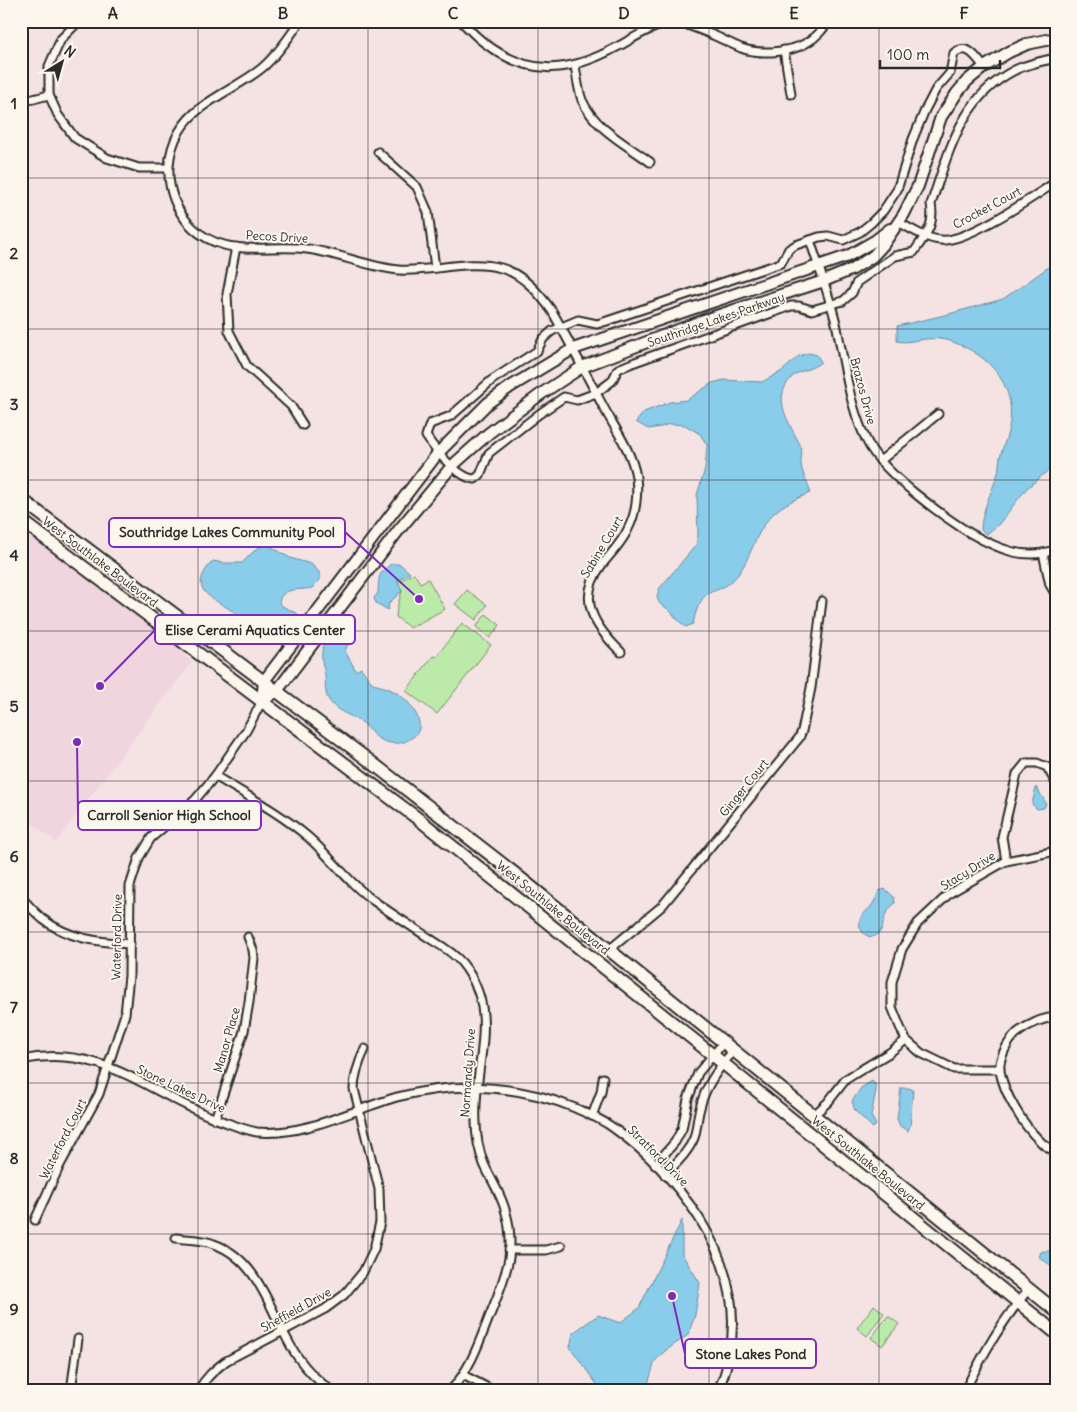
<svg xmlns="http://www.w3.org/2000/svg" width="1077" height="1412" font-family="Delius,sans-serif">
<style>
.built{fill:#f0d5de}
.green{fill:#bceaa8;stroke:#748a6a}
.water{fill:#8acdeb;stroke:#648c9e}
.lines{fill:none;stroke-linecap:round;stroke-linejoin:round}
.street-casing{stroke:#2b2b2b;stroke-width:11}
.secondary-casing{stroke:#2b2b2b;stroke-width:14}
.primary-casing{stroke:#2b2b2b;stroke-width:15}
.street{stroke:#fbf7ec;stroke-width:7}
.secondary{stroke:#fbf7ec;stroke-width:10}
.primary{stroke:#fbf7ec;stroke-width:11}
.grid{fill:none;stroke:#2b2b2b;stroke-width:1;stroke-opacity:0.55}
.labels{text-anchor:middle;stroke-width:4;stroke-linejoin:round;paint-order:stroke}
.street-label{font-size:12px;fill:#2b2b2b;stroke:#fbf7ec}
.leader{fill:none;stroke:#7b2cbf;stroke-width:2}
.callout-dot{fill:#7b2cbf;stroke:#fbf7ec;stroke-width:2}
.callout{fill:#fbf7ec;stroke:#7b2cbf;stroke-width:2}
.callout-label{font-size:14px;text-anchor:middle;font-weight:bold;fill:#2b2b2b}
.neatline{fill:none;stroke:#2b2b2b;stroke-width:2}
.grid-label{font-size:16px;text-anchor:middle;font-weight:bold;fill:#2b2b2b}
</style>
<rect width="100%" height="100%" fill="#f5e3e4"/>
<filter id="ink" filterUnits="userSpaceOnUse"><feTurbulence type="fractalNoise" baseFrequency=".02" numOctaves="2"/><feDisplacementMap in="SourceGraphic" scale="10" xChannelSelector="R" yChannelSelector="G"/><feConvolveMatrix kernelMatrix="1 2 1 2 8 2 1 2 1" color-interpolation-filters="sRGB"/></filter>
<g filter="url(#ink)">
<!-- built -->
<polygon class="built" points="21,527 162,633 192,662 56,842 21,815"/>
<!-- green -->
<g class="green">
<polygon points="414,573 420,583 428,579 445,609 410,628 396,617 397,608 402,591 398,582"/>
<polygon points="467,590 487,605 476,620 455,604"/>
<polygon points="486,614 500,625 490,638 476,627"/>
<polygon points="462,623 491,645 437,714 406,691 433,656 436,657"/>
<polygon points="874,1305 884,1313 867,1336 857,1328"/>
<polygon points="888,1316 899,1324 882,1346 871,1338"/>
</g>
<!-- water -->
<g class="water">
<path d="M1056,262L1054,326L1056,464L1026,489L999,524L987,534L981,530C981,512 991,494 997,476C1000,469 998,461 1001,454C1004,443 1009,433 1010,421C1015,383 987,354 953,342C942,338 931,338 919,340C911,341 905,343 897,341V326L945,315L1003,299Z"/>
<path d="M809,353L817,355L821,362C812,370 800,369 791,378C771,400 790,423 800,445C803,451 801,457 801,464C802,475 809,482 810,493C778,506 767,514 753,546C749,555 745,565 739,573C731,584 723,588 711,592C699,597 695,614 693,624L686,627C675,620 673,610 660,604L657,598L659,589L696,545L698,536L697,495L705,469L707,445L700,434L685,425L669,424L661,427L648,429L636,422L644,412L670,402L687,400L712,383L724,380L762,382L782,371L799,356Z"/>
<path d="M267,544L290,558L311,564L320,573V580L312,588C300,591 281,586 279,603L284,607L298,614C298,618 298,618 296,621C293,625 287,626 283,630C279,633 274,641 270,643C268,644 264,644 262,644C250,641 249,625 241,618C222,599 181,595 213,561L223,563H242L256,549Z"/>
<path d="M391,564H400L410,573L397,580L402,591L389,603L388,610L376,603L374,598L378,593C379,577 377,575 391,564Z"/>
<path d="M340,625L349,634L350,639L345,651L356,671L361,668C365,673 368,679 373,683C377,686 382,686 387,688C400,693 411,703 417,716C420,723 421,731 414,736C402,747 384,745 373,734C368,730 366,724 360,721C350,715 335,711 329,700C323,691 327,680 324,670C319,653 322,634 340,625Z"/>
<polygon points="1036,787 1046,803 1044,808 1037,809 1032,804"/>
<path d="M885,889L894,897L895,903C891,907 886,912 884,919C883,924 883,929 879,933C870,943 857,931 860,920C862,913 868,911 872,905C875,901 877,896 879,891Z"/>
<polygon points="872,1081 875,1084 876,1090 871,1116 876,1125 873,1128 855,1111 852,1101 861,1088"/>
<polygon points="901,1088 909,1088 913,1090 910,1126 908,1131 900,1126 897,1119"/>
<polygon points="682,1220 682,1254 700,1283 695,1315 688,1335 665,1351 655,1361 648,1384 649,1391 598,1391 599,1387 570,1347 573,1333 598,1315 620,1323 639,1308"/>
<polygon points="1044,1251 1056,1251 1056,1269 1039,1257 1041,1252"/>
</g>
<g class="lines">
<!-- street casing -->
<g class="street-casing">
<g id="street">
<polyline points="79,21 61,39 49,66 49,95 58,115 75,138 107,158 139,168 168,168"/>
<path d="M300,21C289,38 277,55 262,68C235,90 197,101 179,132C155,175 175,232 224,245C251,252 280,245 307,249C338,253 368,267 399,270C433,272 468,259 501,268C523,274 539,293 552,311C570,343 587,376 604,408C616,430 632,452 636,477C638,494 636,514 628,529C622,543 610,554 601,566C576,600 595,627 621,652"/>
<path d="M461,21C469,29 477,38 486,44C531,78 571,72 617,47C634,38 654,24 673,23C688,23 700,30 713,35C722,39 731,44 741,48C760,55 790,53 808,42C817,37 823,29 829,21"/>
<polyline points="784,50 791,94"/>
<path d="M575,66C577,77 578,89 582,100C595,129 626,144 650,162"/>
<path d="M984,67C976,57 968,43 954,53L950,73L936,89L925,110L913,139L897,190L883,211L871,223L860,232L843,240L828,236L819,237L796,245L789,249L781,263L607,321L597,324L578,320L552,331L543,339L537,351L492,380L451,416L430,424L426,436C435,450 458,478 475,479L480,475L489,453L539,414L564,397L577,400L596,393L612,381L618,369L635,362L791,306H799L812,310L843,301L852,293L857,282L895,256L914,252C926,234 935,226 931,204C949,152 961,97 1015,70C1027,64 1042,61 1056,58"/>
<polyline points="21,102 49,95"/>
<polyline points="378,152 417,187 428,212 435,268"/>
<path d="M898,222C911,229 926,239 941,240C966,243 1033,197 1056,182"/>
<path d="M810,240C819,268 829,295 836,323C845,365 849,410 870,447C887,475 942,516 970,533C996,548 1026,562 1056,549"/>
<polyline points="236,247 227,294 229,331 247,366 291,406 303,425"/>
<polyline points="880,461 938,414"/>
<polyline points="1043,553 1050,585 1056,595"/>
<path d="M215,776C246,795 280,813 308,837C331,857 349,884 374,901C393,915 413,927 432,940C442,946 454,953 462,963C503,1014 472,1066 476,1122C476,1136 479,1151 484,1164C491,1180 502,1195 506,1213C510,1226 511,1245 509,1258C505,1280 496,1300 488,1320C478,1346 469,1371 450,1391"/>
<polyline points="1006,861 1002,837 1017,774 1026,763 1037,763 1047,767 1056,783"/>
<path d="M21,898C29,905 36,914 44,920C69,939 99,942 130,944"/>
<polyline points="609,950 662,906 799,738 802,731 811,688 822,601"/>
<path d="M1056,1017C1041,1018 1029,1024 1017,1033C1008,1041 998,1059 1000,1071C1004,1094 1023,1125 1040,1141C1044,1146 1051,1149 1056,1152"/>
<path d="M21,1060C103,1042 151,1096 222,1121C233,1125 245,1130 257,1132C305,1136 352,1110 397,1097C457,1081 518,1085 575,1108C588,1114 601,1119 612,1127C646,1151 677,1184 699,1218C733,1272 744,1331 718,1391"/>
<polyline points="1000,1069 954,1069 921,1053 906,1040 900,1027 892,1007 892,982 902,949 918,923 950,893 1006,861 1056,851"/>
<polyline points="814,1115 828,1102 846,1079 889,1053 906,1040"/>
<polyline points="592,1116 601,1092 603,1078"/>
<polyline points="215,1119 244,1031 249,1002 254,958 253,950 248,937"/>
<polyline points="655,1165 675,1142 682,1129 688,1099 698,1073 723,1043"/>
<path d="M665,1175C675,1164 688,1153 694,1138C697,1129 697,1118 700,1108C705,1086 719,1068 733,1051"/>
<polyline points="35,1220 60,1165 99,1094 125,1014 129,976 130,886 139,858 151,838 195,800 215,776 246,731 262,701"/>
<path d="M176,1238C188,1240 202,1239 214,1244C262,1261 271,1318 297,1356C306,1369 319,1382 332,1391"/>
<polyline points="509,1250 546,1250 561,1246"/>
<polyline points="463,1375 494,1391"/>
<polyline points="71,1391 78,1339"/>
<path d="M198,1391C205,1378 214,1370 226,1361L325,1309L344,1295L363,1272L374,1249L380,1222L379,1189L354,1089C354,1075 359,1062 365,1049"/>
<path d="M963,1391L967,1386C985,1351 1003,1319 1029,1289"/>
</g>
</g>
<!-- secondary casing -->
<g class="secondary-casing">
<g id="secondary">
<polyline points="262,701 277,691 398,531 452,466 489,433 541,394 582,367 704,320 824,281 853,269 873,256 883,245 904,214 918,186 941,117 957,93 967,81 984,67 1009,52 1027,44 1056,38"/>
<polyline points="262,701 264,681 438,453 488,403 510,387 573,349 848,256 876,240 890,229"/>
</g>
</g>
<!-- primary casing -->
<g class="primary-casing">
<g id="primary">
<polyline points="21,499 375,765 514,873 1056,1311"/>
<polyline points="21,520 421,821 709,1052 1056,1333"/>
</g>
</g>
<!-- street -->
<use href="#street" class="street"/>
<!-- secondary -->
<use href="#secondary" class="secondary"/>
<!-- primary -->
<use href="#primary" class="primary"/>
</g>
</g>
<!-- grid -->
<path class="grid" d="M198,21V1391M368,21V1391M538,21V1391M709,21V1391M879,21V1391M21,178H1056M21,329H1056M21,480H1056M21,631H1056M21,781H1056M21,932H1056M21,1083H1056M21,1234H1056"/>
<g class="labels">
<!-- street labels -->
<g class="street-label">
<text transform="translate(987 208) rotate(-28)" y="4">Crocket Court</text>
<text transform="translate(277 237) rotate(3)" y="4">Pecos Drive</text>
<text transform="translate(716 320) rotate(-19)" y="4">Southridge Lakes Parkway</text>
<text transform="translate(863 391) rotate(75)" y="4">Brazos Drive</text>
<text transform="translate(602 547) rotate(-59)" y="4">Sabine Court</text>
<text transform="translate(100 562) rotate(37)" y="4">West Southlake Boulevard</text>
<text transform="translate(744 788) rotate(-51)" y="4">Ginger Court</text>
<text transform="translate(968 871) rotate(-32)" y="4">Stacy Drive</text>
<text transform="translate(553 908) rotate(39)" y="4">West Southlake Boulevard</text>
<text transform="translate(117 937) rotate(-89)" y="4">Waterford Drive</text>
<text transform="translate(227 1040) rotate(-74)" y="4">Manor Place</text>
<text transform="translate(468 1073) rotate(-86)" y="4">Normandy Drive</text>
<text transform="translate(181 1089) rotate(25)" y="4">Stone Lakes Drive</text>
<text transform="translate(63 1139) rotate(-63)" y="4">Waterford Court</text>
<text transform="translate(658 1156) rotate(45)" y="4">Stratford Drive</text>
<text transform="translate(868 1163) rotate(39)" y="4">West Southlake Boulevard</text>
<text transform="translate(296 1310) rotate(-29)" y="4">Sheffield Drive</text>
</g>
</g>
<!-- callouts -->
<path class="leader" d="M419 599L345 532M100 686L155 630M77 742L78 815M672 1296L685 1354"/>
<g class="callout-dot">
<circle cx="419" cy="599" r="5"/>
<circle cx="100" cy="686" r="5"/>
<circle cx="77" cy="742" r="5"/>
<circle cx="672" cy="1296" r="5"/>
</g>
<g class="callout">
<rect x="109" y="518" width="236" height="29" rx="5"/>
<rect x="155" y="615" width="200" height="29" rx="5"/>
<rect x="78" y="801" width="183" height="29" rx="5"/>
<rect x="685" y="1339" width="131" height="29" rx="5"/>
</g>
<g class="callout-label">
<text x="227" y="537">Southridge Lakes Community Pool</text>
<text x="255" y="635">Elise Cerami Aquatics Center</text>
<text x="169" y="820">Carroll Senior High School</text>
<text x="751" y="1359">Stone Lakes Pond</text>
</g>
<!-- margin -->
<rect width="1077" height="1412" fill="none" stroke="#fbf7ec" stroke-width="55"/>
<!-- north arrow -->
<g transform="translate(62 62) rotate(37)" stroke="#fbf7ec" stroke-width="4" paint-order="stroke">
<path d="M0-4L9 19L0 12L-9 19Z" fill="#2b2b2b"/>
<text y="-8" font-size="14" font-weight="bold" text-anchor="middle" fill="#2b2b2b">N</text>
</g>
<!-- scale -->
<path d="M880 60v8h120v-8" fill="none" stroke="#2b2b2b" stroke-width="2.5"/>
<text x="887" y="60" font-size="15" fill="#2b2b2b" stroke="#fbf7ec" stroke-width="4" paint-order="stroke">100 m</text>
<rect x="28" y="28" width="1022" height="1356" class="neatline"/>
<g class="grid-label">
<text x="113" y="19">A</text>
<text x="283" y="19">B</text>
<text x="453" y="19">C</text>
<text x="624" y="19">D</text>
<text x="794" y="19">E</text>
<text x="964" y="19">F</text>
<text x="14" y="109">1</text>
<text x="14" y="259">2</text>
<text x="14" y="410">3</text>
<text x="14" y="561">4</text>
<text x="14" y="712">5</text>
<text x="14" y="862">6</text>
<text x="14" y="1013">7</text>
<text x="14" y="1164">8</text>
<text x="14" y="1315">9</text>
</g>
</svg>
